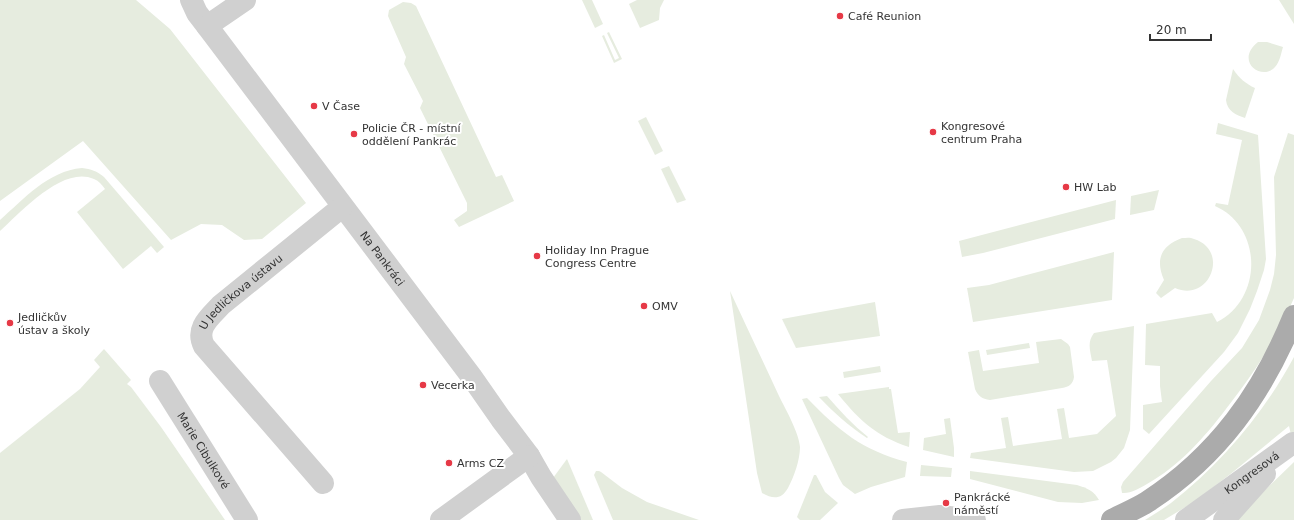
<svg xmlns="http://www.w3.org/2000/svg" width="1294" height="520" font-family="'DejaVu Sans',sans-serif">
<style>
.green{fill:#e6ecdf}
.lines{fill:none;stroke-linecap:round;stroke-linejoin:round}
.minor{stroke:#d0d0d0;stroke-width:22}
.major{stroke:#ababab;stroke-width:22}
.poi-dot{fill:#e63946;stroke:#fff;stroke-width:1.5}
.labels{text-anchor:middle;stroke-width:4;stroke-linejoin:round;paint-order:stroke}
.poi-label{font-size:11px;fill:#333;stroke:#fff;text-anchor:start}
.street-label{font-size:11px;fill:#333;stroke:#fff}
</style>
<rect width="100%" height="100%" fill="#fff"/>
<!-- green -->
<g class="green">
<polygon points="0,0 136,0 170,29 306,203 262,239 244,240 222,225 201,224 171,240 83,141 0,201"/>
<polygon points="582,0 592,0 603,24 595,28"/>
<polygon points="637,0 664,0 660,8 659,20 640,28 629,4"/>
<polygon points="1279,0 1294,0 1294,24"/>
<polygon points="403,2 411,3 416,6 496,177 502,175 514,201 459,227 454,220 467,211 467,203 420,108 423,101 404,64 406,57 388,16 389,10"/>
<polygon points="609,32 622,59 614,63 602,36 604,35 615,60 619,58 607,33"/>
<path d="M1258,42H1267L1283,47C1281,53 1280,62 1275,67C1262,82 1234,61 1258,42Z"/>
<path d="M1233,69C1239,78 1246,84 1255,88L1245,118C1236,115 1227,111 1226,100Z"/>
<polygon points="646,117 663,151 655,155 638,121"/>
<path d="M1218,123L1258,135L1266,259L1264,270L1257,291L1250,309L1238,333L1224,352L1149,434L1143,429V405L1162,402L1160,386V366L1145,365L1146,324L1212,313L1217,322C1263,299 1263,227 1215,206L1216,203L1228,205L1242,140L1216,134Z"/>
<path d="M1288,133L1294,135V298C1276,340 1254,373 1226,409C1204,438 1179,466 1147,484C1140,488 1130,494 1122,493L1121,487L1123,482L1211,381L1242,348L1259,320L1270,290L1274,274L1276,255L1274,177Z"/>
<polygon points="669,166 686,200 677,203 661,169"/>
<path d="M82,168C91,169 97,171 104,177L164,247L157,253L151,246L123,269L77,212L105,189C102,185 99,181 94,179C63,165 21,212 0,231V220C24,199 48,171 82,168Z"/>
<polygon points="1159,190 1154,210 1130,215 1131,196"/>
<polygon points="1116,200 1115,219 983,253 962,257 959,241"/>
<path d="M1182,238C1186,238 1190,237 1194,239C1230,250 1210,303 1175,288L1161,298L1156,293L1164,280C1155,259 1161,246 1182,238Z"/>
<polygon points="1114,252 1112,300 973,322 967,288 989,285"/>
<path d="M730,291C746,326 763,361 779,396C786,410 799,433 800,447C800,460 794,477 788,488C781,500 773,499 762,493L757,473Z"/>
<polygon points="875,302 880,336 796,348 782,319"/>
<path d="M1134,326L1130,430L1124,448L1116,458L1111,462L1093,471L1074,472L970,458L971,453L1006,448L1001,418L1008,417L1013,446L1062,439L1057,409L1064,408L1069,438L1097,434L1116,416L1107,360L1092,361C1090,350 1087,342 1094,333Z"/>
<path d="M1061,339L1068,344L1070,347L1074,377C1073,384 1069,387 1062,388L990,400C982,399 978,396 975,389L968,352L979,350L983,371L1039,363L1036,342Z"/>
<polygon points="1029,343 1030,348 987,355 986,350"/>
<polygon points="104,349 131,380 127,384 131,387 161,427 225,520 0,520 0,453 80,389 100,367 94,360"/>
<path d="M1294,357V448L1289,426L1233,472L1194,502L1164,520H1145C1154,514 1163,509 1171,503C1221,464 1264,413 1294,357Z"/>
<polygon points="880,366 881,372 844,378 843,372"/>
<path d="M889,387V389H891L898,433L910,432L909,447C876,436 860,421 838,394Z"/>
<path d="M827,396C840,411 853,425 868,437L867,438C849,426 834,413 819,397Z"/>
<path d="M807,398C839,431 862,450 907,462L905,477L871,487L855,494L843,485L839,478L802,399Z"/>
<polygon points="950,418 954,448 954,457 923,450 924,438 946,434 944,419"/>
<polygon points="567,459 593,520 581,520 553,480 553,478"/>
<polygon points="1294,462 1294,520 1234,520"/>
<polygon points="921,465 952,468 951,477 920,476"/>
<polygon points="596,471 599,471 601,472 622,488 647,502 699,520 613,520 594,475"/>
<path d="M970,471L1077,485C1087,488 1094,491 1099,500L1082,503L1058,502L970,479Z"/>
<polygon points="814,475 816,475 825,492 838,503 820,520 800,520 797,517"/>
</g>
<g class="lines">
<!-- minor -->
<g class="minor">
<path id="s1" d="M191,0L197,13L207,26L471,376L501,419L529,456L541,477L570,520"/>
<polyline points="207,26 245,0"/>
<path id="s2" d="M160,381L247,520"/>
<path id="s3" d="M323,483L204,346C195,328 210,317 221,305L342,207"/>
<polyline points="441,520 529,456"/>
<polyline points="903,520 940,516 975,520"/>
<path id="s4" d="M1186,520L1293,443"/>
<polyline points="1224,520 1265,474"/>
</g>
<!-- major -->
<path class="major" d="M1112,520C1123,514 1136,509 1147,502C1218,456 1262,394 1294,316"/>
</g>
<!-- markers -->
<g class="poi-dot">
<circle cx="840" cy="16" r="4"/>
<circle cx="314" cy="106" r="4"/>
<circle cx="933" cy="132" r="4"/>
<circle cx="354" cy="134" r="4"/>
<circle cx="1066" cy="187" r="4"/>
<circle cx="537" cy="256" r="4"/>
<circle cx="644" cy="306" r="4"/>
<circle cx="10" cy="323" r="4"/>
<circle cx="423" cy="385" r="4"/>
<circle cx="449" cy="463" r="4"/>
<circle cx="946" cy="503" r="4"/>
</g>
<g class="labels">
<!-- poi labels -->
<g class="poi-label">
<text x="848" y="20">Café Reunion</text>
<text x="322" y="110">V Čase</text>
<text x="941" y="130">Kongresové<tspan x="941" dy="13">centrum Praha</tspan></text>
<text x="362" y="132">Policie ČR - místní<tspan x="362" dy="13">oddělení Pankrác</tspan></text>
<text x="1074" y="191">HW Lab</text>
<text x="545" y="254">Holiday Inn Prague<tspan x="545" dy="13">Congress Centre</tspan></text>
<text x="652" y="310">OMV</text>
<text x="18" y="321">Jedličkův<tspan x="18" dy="13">ústav a školy</tspan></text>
<text x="431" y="389">Vecerka</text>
<text x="457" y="467">Arms CZ</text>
<text x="954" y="501">Pankrácké<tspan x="954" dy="13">náměstí</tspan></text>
</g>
<!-- street labels -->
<g class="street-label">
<text dy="4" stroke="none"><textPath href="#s1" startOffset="322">Na Pankráci</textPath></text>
<text dy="4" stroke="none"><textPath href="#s3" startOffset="253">U Jedličkova ústavu</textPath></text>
<text dy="4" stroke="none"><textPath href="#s2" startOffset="82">Marie Cibulkové</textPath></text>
<text dy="4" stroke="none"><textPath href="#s4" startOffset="81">Kongresová</textPath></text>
</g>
</g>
<!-- scale -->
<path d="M1150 34v6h61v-6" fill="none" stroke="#333333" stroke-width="2"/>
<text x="1156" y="34" font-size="12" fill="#333333" stroke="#ffffff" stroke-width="3" paint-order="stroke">20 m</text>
</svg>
